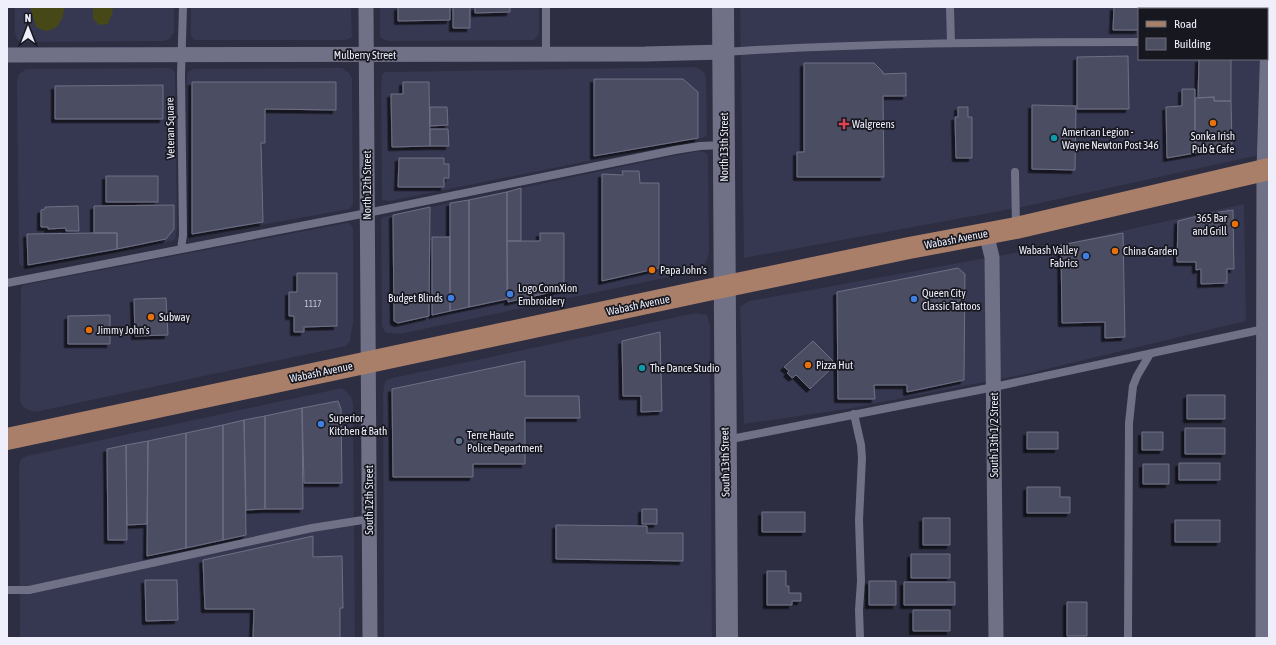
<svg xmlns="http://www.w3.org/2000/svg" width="1276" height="645" viewBox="0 0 1276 645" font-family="'Asap Condensed',sans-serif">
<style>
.built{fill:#363750}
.green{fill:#464818}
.building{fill:#4c4e62;stroke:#6e6f85;filter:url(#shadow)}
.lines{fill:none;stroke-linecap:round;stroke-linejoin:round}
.service{stroke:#707187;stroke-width:8}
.minor{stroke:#707187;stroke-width:15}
.secondary{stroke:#707187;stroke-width:22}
.primary{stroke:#aa7f6a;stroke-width:22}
.food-dot{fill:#e8710a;stroke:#171720;stroke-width:1.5}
.health-dot{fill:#e0444e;stroke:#171720;stroke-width:1.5}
.culture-dot{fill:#0f9aa8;stroke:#171720;stroke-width:1.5}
.shop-dot{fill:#3f7fe0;stroke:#171720;stroke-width:1.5}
.service-dot{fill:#5c6f8a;stroke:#171720;stroke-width:1.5}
.labels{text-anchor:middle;stroke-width:3.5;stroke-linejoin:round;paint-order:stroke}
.number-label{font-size:9px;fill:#c6c7d5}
.street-label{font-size:11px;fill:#eeeffb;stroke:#171720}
.poi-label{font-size:11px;fill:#eeeffb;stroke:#171720;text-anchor:start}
</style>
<defs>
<filter id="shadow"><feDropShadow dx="-3.5" dy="3.5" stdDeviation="0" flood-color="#0009"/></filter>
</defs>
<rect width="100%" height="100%" fill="#2d2e41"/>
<path class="built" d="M15,7H174V32L170,39L163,41L21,42L17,39L15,33Z
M191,7H351L352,36L351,38L345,40H194L191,36Z
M380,7H539V34L534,40L388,41L381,38L380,34Z
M740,7H1230V9H1139V59H1267L1269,153L1022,207L744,258Z
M696,67L702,71L705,74L706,79L707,134L705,137L698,139L390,201L382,200L381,86L382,74L385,72Z
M166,68L172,69L175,73L177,229L175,239L172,241L27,267L21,266L19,263L17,83L19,74L26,69Z
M342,68L348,72L352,78L353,204L350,209L195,237L190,236L188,233L187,76L188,72L193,69Z
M699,151L704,152L708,154V156L709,253L706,262L702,267L697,271L400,334L387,333L384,331L382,325L381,220L383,217L658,159Z
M1244,204L1246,321L1026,374L847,409L744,424L740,307L749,301L1058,245Z
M346,223H349L352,226L353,229V323L350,341L346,346L35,412L28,410L23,407L20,401L21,289L23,285Z
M695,313L707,315L710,327L712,638H384L383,393L385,381L388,379Z
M342,388L347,392L351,397L353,403L355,638H20L19,468L20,461L22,458L27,456Z"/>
<path class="green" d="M30,7H65L62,19L56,28L46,31L36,27Z
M93,7H113L112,14L108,24L99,25L93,19Z"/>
<path class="building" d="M398,7H450V20L398,21Z
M453,7H470V28H453Z
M475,7H510V12L475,13Z
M1114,7H1196V9H1139V30H1113Z
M1128,56L1129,109H1077V57Z
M1199,59H1231V101H1214V97L1198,98Z
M804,63H874L883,72V74L906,73V96H883L884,177H797V152H804Z
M594,79H683L698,92V138L594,156Z
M192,82H336V110L265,109V143H261L263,222L192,234Z
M403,82H429L430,146L392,147L391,94H403Z
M163,85V119H55V86Z
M1182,89H1195V153L1167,158L1166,107L1182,106Z
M1214,97V101H1231L1232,144L1195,153V98Z
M1032,105L1076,106L1075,170L1032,169Z
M430,107H447L448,125L430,126Z
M958,107H968V117H972V158H956L955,117H958Z
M430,129H448L449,146H430Z
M399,158H444V164H449V178H444V187H398Z
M622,171H639L640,183H659V268L602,281V174L623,175Z
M106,176H158V202H106Z
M521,188V241H507V192Z
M507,192V299L469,307V200Z
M469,200V307L450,311V203Z
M174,205V229L166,239L117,249V233H94V206Z
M78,206L79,231H66V228L48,229V227H41V210L45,209V207Z
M430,207L429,316L398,323L394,321L393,215Z
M1233,210L1234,269H1227V283L1201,284V269L1196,270V262H1177L1178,221L1206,214Z
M94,233H117V249L28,265L27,234Z
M540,233H564V286L565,289L508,302L507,241H540Z
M1123,233L1125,337L1105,338V322L1062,323L1061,245Z
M432,237H450V311L432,315Z
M958,268L965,274L964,380L907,392V385H874L875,399H838L837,292Z
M297,273H337V326L304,327V332H294V316H289V292H297Z
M166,298L168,335L135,336L134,299Z
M110,315V344H68V316Z
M660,332L662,411L641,412V396H623L622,341Z
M813,341L833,361L830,364L833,367L810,389L796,375L792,378L787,373L789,371L784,367Z
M525,361V396H579L580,418H525V464H473V477H393L392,389Z
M1187,395H1225V419H1187Z
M338,401L341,409L342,483H304L302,408Z
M302,408L303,509H265V416Z
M265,416V509L246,510L244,420Z
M244,420L246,535L223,540V425Z
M223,425V540L186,548V433Z
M1185,428H1225V454H1185Z
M1027,432H1058V449H1027Z
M1142,432H1163V450H1142Z
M186,433V548L147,556L148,441Z
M148,441L147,524L127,525L126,445Z
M126,445L127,540H108L107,449Z
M1179,463H1220V480H1179Z
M1143,464H1169V484H1143Z
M1027,487H1060V497H1070V513H1027Z
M642,509H657V524H642Z
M762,512H805V532H762Z
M923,518H950V545H923Z
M1175,520H1220V542H1175Z
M556,525L647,526V533H683V561L556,559Z
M313,536V557L342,556L343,608H340V638H253L254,609H205L203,560Z
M911,554H950V578H911Z
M767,571H786V586H789V593H801V601H792V605H767Z
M145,580H177L178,620L146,621Z
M869,581H896V605H869Z
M904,582H955V605H904Z
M1067,602H1087V636H1067Z
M913,610H950V631H913Z"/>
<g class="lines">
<path class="service" d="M546,7V55
M950,7L951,43
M724,52C862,43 1001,42 1139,42
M1015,172L1016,227
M181,249L183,235L181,75L183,7
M7,283L367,213L675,150L700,146L723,145
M854,414L861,445L862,458L859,520L861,581L859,610L860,638
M726,440L994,387L1264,329
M7,590H29L312,528L369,519
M1128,638L1129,423L1133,386L1137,376L1150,354"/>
<path class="minor" d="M366,7L370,638
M7,55L645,54L724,52
M986,233L992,257L996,638
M1263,638L1264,170L1269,7"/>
<path class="secondary" d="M723,7C725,217 725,428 727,638"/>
<path class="primary" d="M7,439L703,291L909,248L1016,228L1269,169"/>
</g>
<g class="food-dot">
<circle cx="1213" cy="123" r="4"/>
<circle cx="1235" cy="224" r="4"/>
<circle cx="1115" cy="251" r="4"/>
<circle cx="652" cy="270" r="4"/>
<circle cx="151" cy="317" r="4"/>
<circle cx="89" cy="330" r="4"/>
<circle cx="808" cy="365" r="4"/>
</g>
<path class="health-dot" d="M842 118h4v4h4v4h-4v4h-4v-4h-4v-4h4z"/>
<g class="culture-dot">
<circle cx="1054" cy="138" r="4"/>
<circle cx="642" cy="368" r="4"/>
</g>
<g class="shop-dot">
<circle cx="1086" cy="256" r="4"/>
<circle cx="510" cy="294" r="4"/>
<circle cx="451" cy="298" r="4"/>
<circle cx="914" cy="299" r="4"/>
<circle cx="321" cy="424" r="4"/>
</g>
<circle class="service-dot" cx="459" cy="441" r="4"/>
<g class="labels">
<g class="number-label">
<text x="313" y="307">1117</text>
</g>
<g class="street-label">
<text x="365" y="59">Mulberry Street</text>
<text transform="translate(170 128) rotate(-91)" y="4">Veteran Square</text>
<text transform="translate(724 147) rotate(-90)" y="4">North 13th Street</text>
<text transform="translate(367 185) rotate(-90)" y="4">North 12th Street</text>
<text transform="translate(956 239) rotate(-11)" y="4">Wabash Avenue</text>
<text transform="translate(638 305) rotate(-12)" y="4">Wabash Avenue</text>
<text transform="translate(321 372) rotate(-12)" y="4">Wabash Avenue</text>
<text transform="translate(994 435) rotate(-90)" y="4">South 13th 1/2 Street</text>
<text transform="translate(725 462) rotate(-91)" y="4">South 13th Street</text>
<text transform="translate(369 500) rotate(-90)" y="4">South 12th Street</text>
</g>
<g class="poi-label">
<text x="852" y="128">Walgreens</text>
<text x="1062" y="136">American Legion -<tspan x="1062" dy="13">Wayne Newton Post 346</tspan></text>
<text x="1213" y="140" text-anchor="middle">Sonka Irish<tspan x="1213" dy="13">Pub &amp; Cafe</tspan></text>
<text x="1227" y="222" text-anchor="end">365 Bar<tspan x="1227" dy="13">and Grill</tspan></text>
<text x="1078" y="254" text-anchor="end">Wabash Valley<tspan x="1078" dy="13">Fabrics</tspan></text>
<text x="1123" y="255">China Garden</text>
<text x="660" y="274">Papa John's</text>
<text x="518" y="292">Logo ConnXion<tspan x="518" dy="13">Embroidery</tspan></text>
<text x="922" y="297">Queen City<tspan x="922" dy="13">Classic Tattoos</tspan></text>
<text x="443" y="302" text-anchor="end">Budget Blinds</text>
<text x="159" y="321">Subway</text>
<text x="97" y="334">Jimmy John's</text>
<text x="816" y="369">Pizza Hut</text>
<text x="650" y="372">The Dance Studio</text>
<text x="329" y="422">Superior<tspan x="329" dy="13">Kitchen &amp; Bath</tspan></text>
<text x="467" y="439">Terre Haute<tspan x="467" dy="13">Police Department</tspan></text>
</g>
</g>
<rect width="1276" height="645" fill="none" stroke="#eeeffb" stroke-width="16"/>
<rect x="1138" y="8" width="130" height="52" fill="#171720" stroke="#6d6d78"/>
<rect x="1146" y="21" width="20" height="6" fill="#aa7f6a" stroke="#6d6d78"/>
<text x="1174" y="28" font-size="12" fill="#eeeffb">Road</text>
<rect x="1146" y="38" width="20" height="12" fill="#4c4e62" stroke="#6d6d78"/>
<text x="1174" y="48" font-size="12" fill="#eeeffb">Building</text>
<g transform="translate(28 28)" stroke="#171720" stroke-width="3" paint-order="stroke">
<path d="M0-3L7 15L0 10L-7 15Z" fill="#eeeffb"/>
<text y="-6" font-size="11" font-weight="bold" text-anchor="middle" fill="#eeeffb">N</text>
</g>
</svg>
